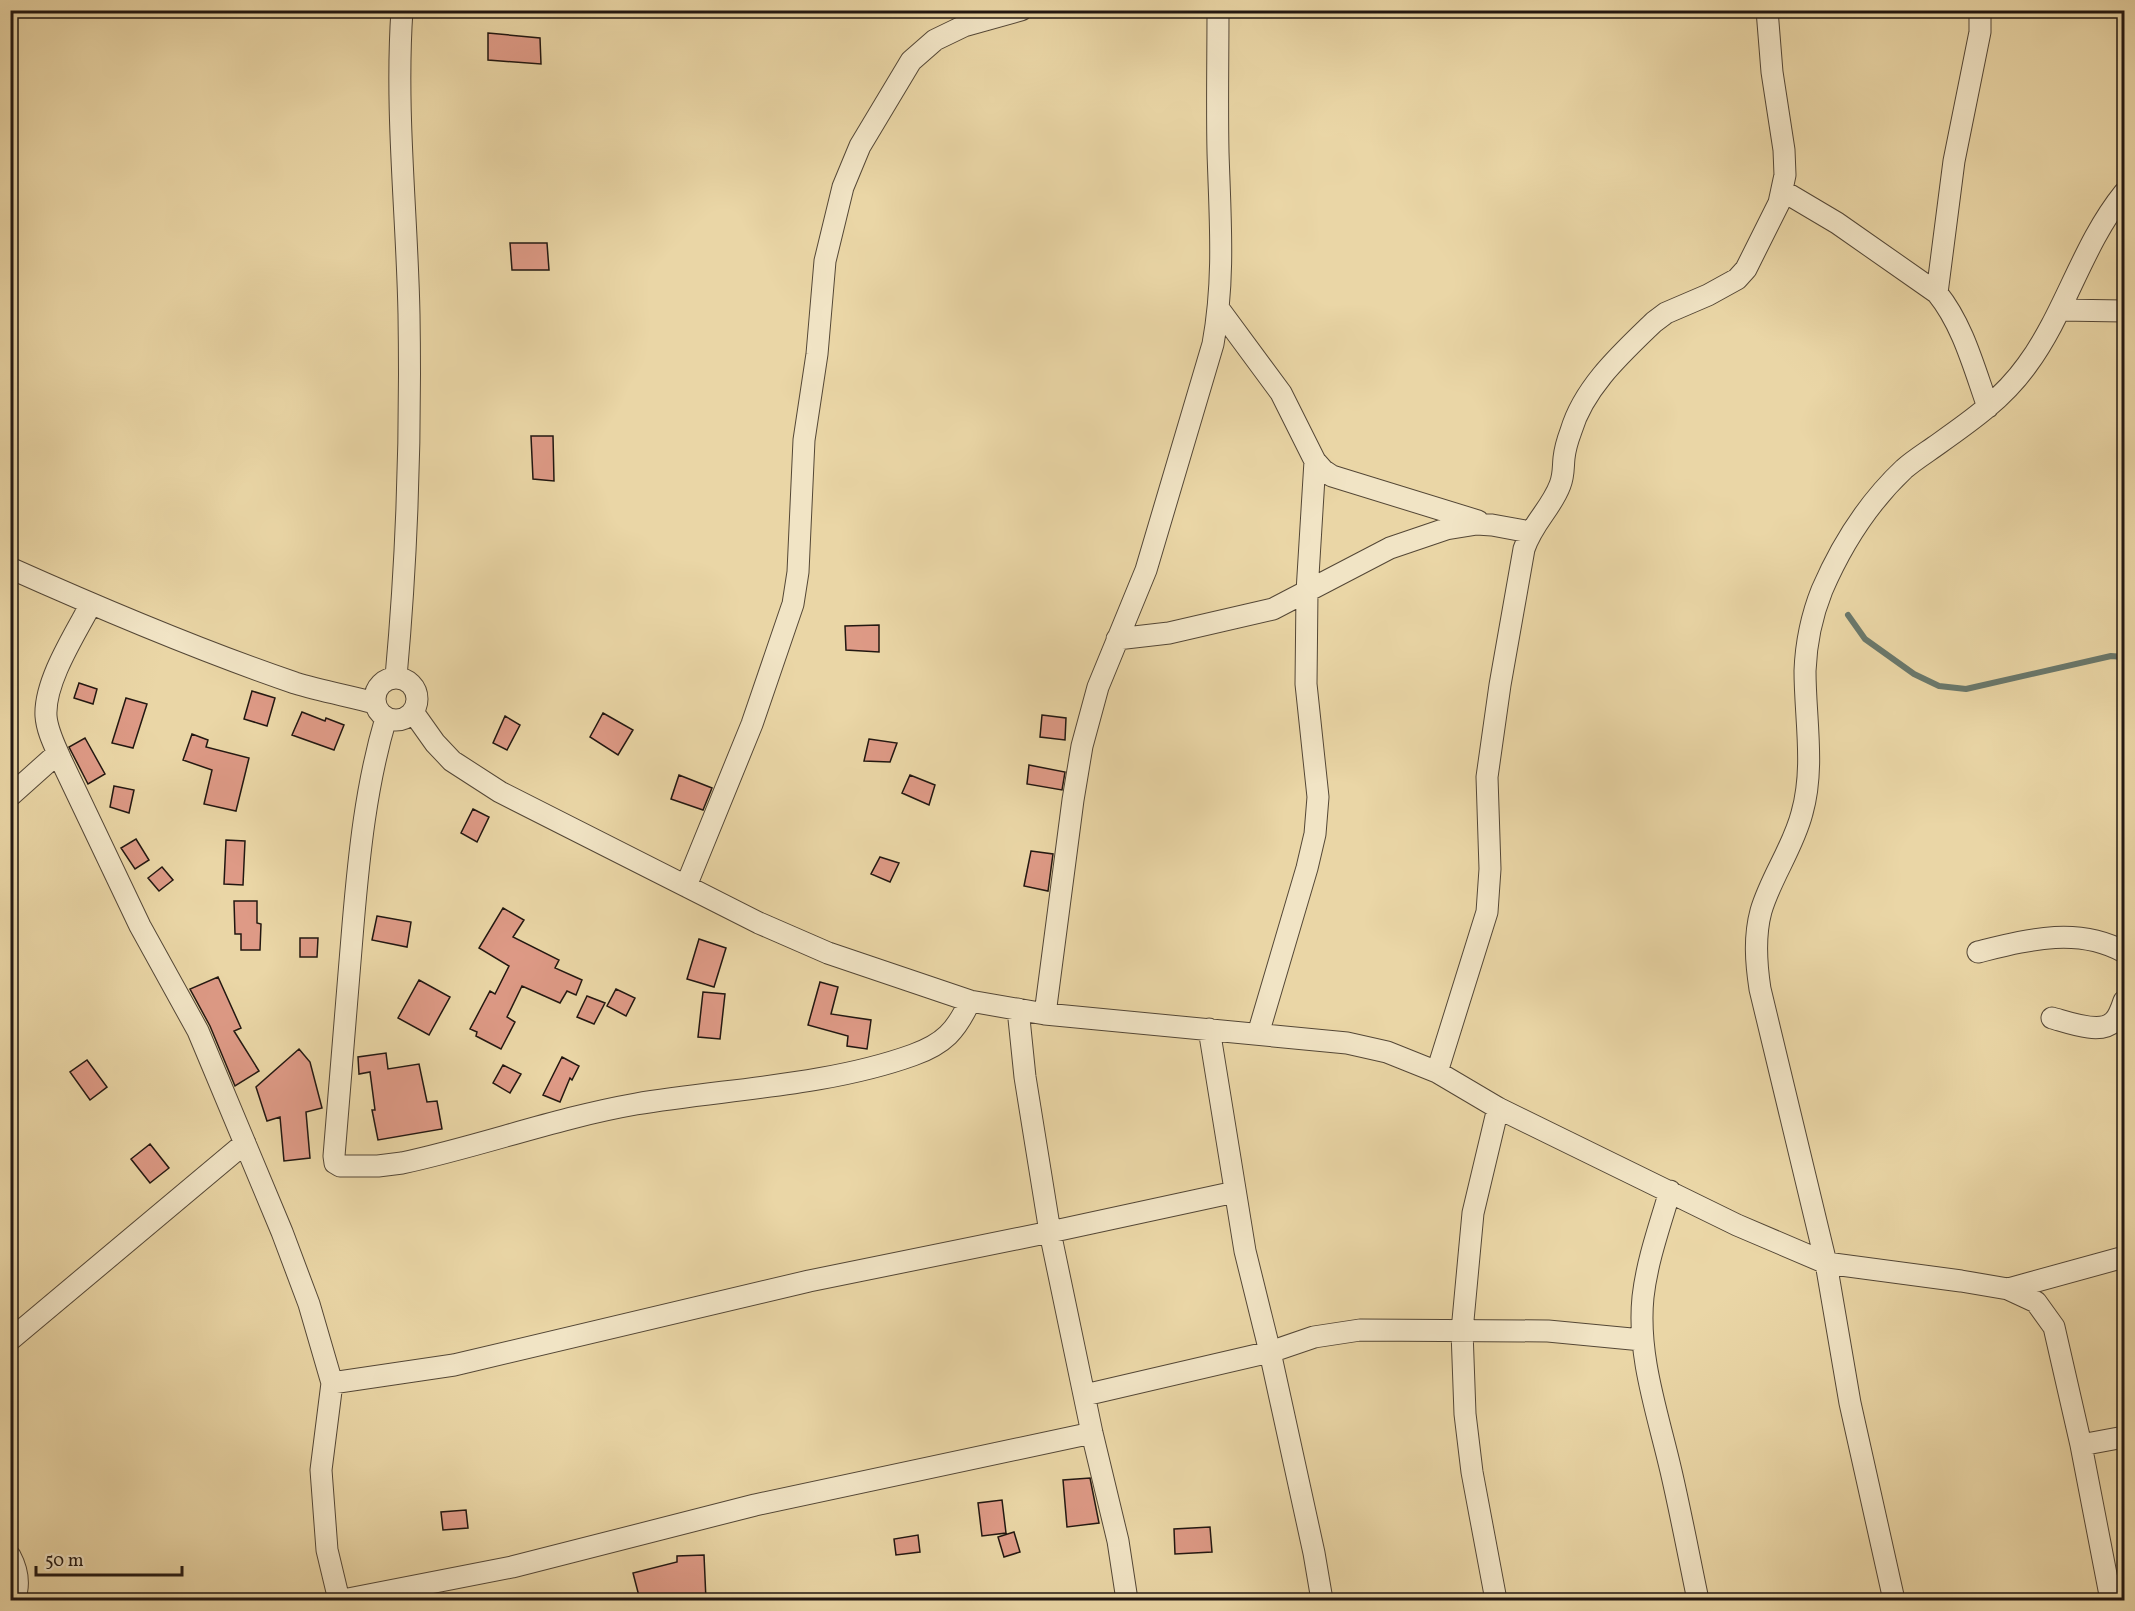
<svg xmlns="http://www.w3.org/2000/svg" width="2135" height="1611" viewBox="0 0 2135 1611" font-family="Vollkorn,serif">
<style>
.lines{fill:none;stroke-linecap:round;stroke-linejoin:round}
.stream{stroke:#69786c;stroke-width:6}
.building{fill:#de9a86;stroke:#221711;stroke-width:1.5}
.street-casing{stroke:#544736;stroke-width:23}
.street{stroke:#f1e4c5;stroke-width:21}
</style>
<rect width="100%" height="100%" fill="#ead6a6"/>
<filter id="stains"><feTurbulence type="fractalNoise" baseFrequency=".00333" numOctaves="4"/><feColorMatrix values="0 0 0 0 .2 0 0 0 0 .09 0 0 0 0 .02 0 0 0 .5 -.17"/></filter>
<radialGradient id="worn" r=".72"><stop offset=".6" stop-color="#630" stop-opacity="0"/><stop offset="1" stop-color="#630" stop-opacity=".3"/></radialGradient>
<g class="lines">
<path class="stream" d="M1848,615L1865,639L1914,674L1939,686L1966,689L2111,656L2124,657"/>
</g>
<path class="building" d="M488,33L540,38L541,64L488,60Z
M510,243H547L549,270H512Z
M531,436H553L554,481L533,479Z
M879,625V652L846,650L845,626Z
M79,683L97,689L93,704L74,698Z
M252,691L275,698L267,726L244,719Z
M126,698L147,704L133,748L112,743Z
M302,712L325,721L326,718L344,725L334,750L292,735Z
M603,713L633,730L618,755L590,737Z
M1042,715L1066,718L1065,740L1040,737Z
M505,716L520,725L507,750L493,743Z
M192,734L208,740L206,747L249,758L236,811L204,804L212,770L183,760Z
M85,738L105,774L88,784L69,747Z
M869,739L897,743L890,762L864,761Z
M1029,765L1065,772L1062,790L1027,784Z
M679,775L712,788L703,810L671,799Z
M910,775L935,785L929,805L902,793Z
M114,786L134,790L129,813L110,807Z
M473,809L489,817L477,842L461,833Z
M136,839L149,860L135,869L121,848Z
M226,840L245,841L243,885L224,884Z
M1031,851L1053,854L1048,891L1024,886Z
M880,857L899,863L890,882L871,874Z
M162,867L173,880L159,891L148,878Z
M234,901H257V923L261,924L260,950H241V934H235Z
M503,908L524,920L513,937L559,960L555,968L582,980L576,995L567,991L560,1003L522,986L507,1017L515,1022L501,1049L476,1036L477,1032L470,1029L490,991L495,994L509,966L479,948Z
M377,916L411,922L407,947L372,940Z
M300,938H318L317,957H300Z
M699,939L726,948L714,987L687,979Z
M218,977L241,1028L234,1031L259,1071L235,1086L210,1026L190,989Z
M419,980L450,997L429,1035L398,1018Z
M820,982L838,987L831,1014L871,1020L867,1049L847,1046L848,1036L808,1025Z
M616,989L635,998L626,1016L607,1006Z
M703,992L725,994L720,1039L698,1037Z
M587,996L605,1003L594,1024L577,1017Z
M299,1049L310,1062L322,1108L306,1112L310,1158L284,1161L280,1117L267,1121L256,1087Z
M386,1053L388,1069L419,1064L427,1102L437,1101L442,1129L378,1140L372,1110H375L370,1072L359,1074L358,1057Z
M562,1057L579,1066L572,1080L570,1078L560,1102L543,1095Z
M87,1060L107,1087L90,1100L70,1072Z
M503,1065L521,1074L510,1093L493,1083Z
M150,1144L169,1168L150,1183L131,1159Z
M1090,1478L1099,1523L1067,1527L1063,1480Z
M1002,1500L1006,1533L982,1536L978,1503Z
M466,1510L468,1528L443,1530L441,1512Z
M1210,1527L1212,1552L1175,1554L1174,1529Z
M1014,1532L1020,1552L1004,1557L998,1537Z
M918,1535L920,1552L896,1555L894,1539Z
M704,1555L706,1600H640L633,1573L677,1562V1556Z"/>
<g class="lines">
<defs>
<path id="street" d="M1783,191L1837,223L1937,293C1963,325 1974,368 1988,407
M1937,293L1954,161L1980,32V10
M1219,309L1281,393L1315,461L1323,470L1332,476L1478,521
M2060,310L2124,311
M10,568C104,610 198,650 295,683C321,691 349,696 375,703
M91,604C75,634 44,682 46,716C47,731 55,746 61,760L140,926L198,1031L282,1232L309,1304L332,1383L321,1470L327,1550L339,1600
M1117,639L1169,633L1273,609L1390,548L1446,529L1477,524L1492,525L1530,532
M396,677C407,557 411,435 409,314C407,213 395,112 402,10
M375 699a21 21 0 1 1 42 0a21 21 0 1 1-42 0Z
M413,712L435,743L452,761L500,792L759,923L828,953L970,1001L1045,1014L1347,1043L1387,1052L1437,1072L1498,1108L1737,1225L1826,1263L1961,1281L2008,1289L2036,1302L2054,1327L2081,1445L2111,1600
M386,718C366,785 359,855 353,925C346,1002 341,1079 334,1156L335,1163L340,1166H378L402,1163C481,1146 556,1118 636,1104C725,1089 827,1086 913,1055C944,1044 956,1031 970,1001
M10,796L58,753
M686,886L752,724L793,604L798,572L804,440L817,354L825,261L843,187L860,146L911,61L935,40L964,26L1021,10
M1978,952C2027,940 2077,926 2124,952
M1018,1009L1025,1077L1050,1232L1092,1433L1118,1541L1127,1600
M1045,1014L1073,800L1082,746L1098,687L1146,570L1213,344C1225,279 1220,218 1218,152C1217,105 1218,58 1218,10
M2052,1018C2067,1022 2100,1035 2113,1022C2118,1018 2122,1007 2124,1001
M1209,1029L1245,1251L1270,1352L1314,1553L1322,1600
M1258,1034L1307,868L1315,834L1318,797L1306,684L1307,592L1315,461
M1437,1072L1487,912L1490,869L1487,777L1500,685L1524,549C1533,522 1551,509 1560,485C1564,475 1563,467 1564,458C1565,449 1568,439 1571,431C1584,387 1622,353 1654,322L1666,313L1708,295L1737,279L1746,269L1779,203L1785,175L1784,150L1772,72L1767,10
M1670,1191C1660,1225 1647,1261 1643,1297C1637,1356 1658,1414 1671,1471C1681,1514 1689,1557 1698,1600
M2008,1289L2124,1257
M10,1340L245,1143
M332,1383L454,1365L809,1281L1050,1232L1235,1192
M1085,1395L1270,1352L1314,1337L1360,1330L1548,1331L1642,1340
M2081,1445L2124,1437
M10,1556C18,1571 20,1585 14,1600
M343,1600L512,1567L755,1505L1092,1433
M1496,1600L1472,1472L1465,1414L1462,1331L1473,1213L1498,1108
M1894,1600L1850,1403L1826,1263L1760,989C1756,963 1754,937 1761,911C1771,877 1793,848 1802,813C1815,767 1805,718 1805,671C1806,644 1812,615 1822,590C1841,546 1869,502 1904,469C1913,461 1924,454 1934,447C1968,423 2002,400 2027,365C2066,312 2082,245 2124,193"/>
</defs>
<use href="#street" class="street-casing"/>
<use href="#street" class="street"/>
</g>
<rect width="2135" height="1611" fill="none" stroke="#ead6a6" stroke-width="36"/>
<rect x="12" y="12" width="2111" height="1587" fill="none" stroke="#221711" stroke-width="3"/>
<rect x="18" y="18" width="2099" height="1575" fill="none" stroke="#221711" stroke-width="1.5"/>
<path d="M36 1566v9h146v-9" fill="none" stroke="#221711" stroke-width="3"/>
<text x="45" y="1566" font-size="18" fill="#221711" stroke="#f1e4c5" stroke-width="4.5" paint-order="stroke">50 m</text>
<rect width="100%" height="100%" filter="url(#stains)"/>
<rect width="100%" height="100%" fill="url(#worn)"/>
</svg>
